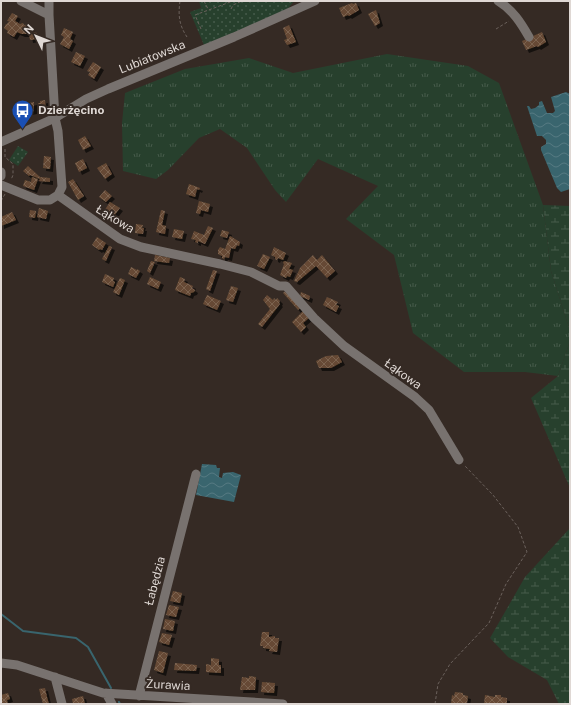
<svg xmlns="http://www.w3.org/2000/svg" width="571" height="705" viewBox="0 0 571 705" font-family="'Public Sans',sans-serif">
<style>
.grass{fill:url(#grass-tufts)}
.wetland{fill:url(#wetland-marsh)}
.park{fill:url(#park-dots)}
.water{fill:url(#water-waves)}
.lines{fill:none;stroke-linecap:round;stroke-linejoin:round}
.stream{stroke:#39656e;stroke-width:2}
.building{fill:url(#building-cross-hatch);filter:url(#shadow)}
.path{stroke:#6b615c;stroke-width:1;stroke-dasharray:3 2;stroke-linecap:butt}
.minor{stroke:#78726f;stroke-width:9}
.labels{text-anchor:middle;stroke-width:4;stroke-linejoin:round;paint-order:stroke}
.street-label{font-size:12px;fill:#dfd8d4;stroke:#352a24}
.poi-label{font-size:12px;font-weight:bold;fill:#dfd8d4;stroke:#352a24;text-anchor:start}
</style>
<defs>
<pattern id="grass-tufts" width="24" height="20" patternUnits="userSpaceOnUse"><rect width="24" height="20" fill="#27402d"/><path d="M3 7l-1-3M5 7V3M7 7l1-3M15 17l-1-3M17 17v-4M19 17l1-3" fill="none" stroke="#465b4b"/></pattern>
<pattern id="wetland-marsh" width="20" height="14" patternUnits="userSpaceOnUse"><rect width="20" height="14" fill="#27402d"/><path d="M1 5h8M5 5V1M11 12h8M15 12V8" fill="none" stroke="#465b4b"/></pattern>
<pattern id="park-dots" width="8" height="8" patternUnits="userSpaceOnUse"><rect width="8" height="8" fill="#27402d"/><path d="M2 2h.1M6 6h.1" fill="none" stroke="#465b4b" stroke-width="1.8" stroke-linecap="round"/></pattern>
<pattern id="water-waves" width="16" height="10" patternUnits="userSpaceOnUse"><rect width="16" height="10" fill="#39656e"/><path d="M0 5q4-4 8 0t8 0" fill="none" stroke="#557a82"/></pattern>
<pattern id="building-cross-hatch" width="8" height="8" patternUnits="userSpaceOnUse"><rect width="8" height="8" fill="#664a34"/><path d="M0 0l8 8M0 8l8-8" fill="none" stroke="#7b6350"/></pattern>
<filter id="shadow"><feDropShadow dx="3" dy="3" stdDeviation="0" flood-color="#0009"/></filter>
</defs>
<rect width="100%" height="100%" fill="#352a24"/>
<path class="grass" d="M387,54L468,66L499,83L543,205L551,271L570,331V341L558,376L525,372H464L413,333L394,255L346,219L378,186L318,159L286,202L275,190L247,148L220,129L199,138L168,170L156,179L123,171L122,123L125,93L185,69L249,58L293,73Z"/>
<path class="wetland" d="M543,205L570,206V331L551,271Z
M570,341V488L531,398L558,376Z
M570,528V704H559L547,680L508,657L490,638L525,577Z"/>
<path class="park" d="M199,1H294L286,11L204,45L190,12L201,8Z
M18,146L28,152L18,166L9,160Z"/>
<path class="water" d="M566,92L570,94V189L561,192L557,188L541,150V147L546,144V140L542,136H537L527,106H529L531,109L535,108L539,105V102L542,101L547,113H553L555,111L551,97Z
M202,464L216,465L217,468H220L219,477L222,478L223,473L233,472L241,475L234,502L196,495Z"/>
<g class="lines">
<path class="stream" d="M1,614L23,631L76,638L88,647L111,688
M119,702L120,704"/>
</g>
<path class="building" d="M352,3L353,4L356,3L359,10L349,16L348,15L343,17L339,8Z
M376,10L380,23L375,26L368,14Z
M12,13L18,16L15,21L20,24L23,23L24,25L30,24L32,32L37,33V39L30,40L29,34H22L17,32L14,37L7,33L8,31L4,28L6,24H7L9,21H7Z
M289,25L296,42L287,45L284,40L287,39L283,28Z
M64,28L73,32L70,39L73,41L69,49L60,44L64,37L61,35Z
M542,32L546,42L538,47L537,46L526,50L522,41Z
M76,52L85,56L80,66L71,62Z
M93,62L101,67L94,79L88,75L90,72L87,71Z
M45,100L46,110L39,111L38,103H40V101Z
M34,102V111L29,112V103Z
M85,136L91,146L83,150L78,140Z
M44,156L51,157L50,169L43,168Z
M83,159L87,168L79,172L75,163Z
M106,163L112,174L105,179L97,168Z
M28,166L40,177L50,178V182L39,181L40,179L30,175L29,176L23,171Z
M32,177L38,179L34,190L23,186L25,180L31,182Z
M73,179L84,196L78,200L68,182Z
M189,184L200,188L199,190L197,189L195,197L186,194Z
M105,190L112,196L106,202L99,197Z
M199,201L210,204L208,212L201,210L200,214L196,213Z
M110,202L120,208L113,217L104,211Z
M39,208L48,211L46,219L37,217Z
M30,210L36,211L35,218L29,217Z
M161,210L165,211L162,225L166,226L165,234L156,232Z
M12,212L16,220L1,226V217Z
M136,224L143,225L142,228H144L143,234L135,233Z
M208,226L213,228L205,244L198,241V243L195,242L196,240L191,239L194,231L204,235Z
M174,229L184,231L182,239L172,237Z
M222,230L229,232L227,238L220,236Z
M230,236L240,242L239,246L237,245L235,249L231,248L229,258L225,257L224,259L222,258V256L218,254V250L220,247L225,249Z
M97,237L106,243L102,250L100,249L99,250L92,245Z
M109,246L112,247L106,261L102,259Z
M274,247L286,253L283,260L278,258L277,260L275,259V257L271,255Z
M263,254L270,257L264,269L257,266Z
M155,255L170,258L169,263L154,261Z
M313,255L317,260L322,255L335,271L327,278L316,266L297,282L294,281L300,268Z
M151,261L155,262L150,273L147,271Z
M284,261L292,263L289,269L293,270L290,277L287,276L286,278L280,275L284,264L283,263Z
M131,267L137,270V269L140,271L136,278L128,274Z
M213,270L217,271L210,291L206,289Z
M105,274L114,278L113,281L115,282L113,287L102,282Z
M150,277L161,282L158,289L147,284Z
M180,277L185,279L184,282L193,286L192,288L195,290L194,292L191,293L190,296L175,290Z
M120,278L125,280L119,295L113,292Z
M231,286L238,288L233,302L226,300Z
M288,289L302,306L298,310L283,293Z
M301,292L310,296L309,300L300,296Z
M207,295L221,301L217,310L203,304Z
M267,295L273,300L274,298L276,300L277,298L280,301L279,303L280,304L262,327L258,324L270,309L263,300Z
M327,297L338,302L336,305L339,306L336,312L323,305Z
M304,310L310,317L303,323L306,327L301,332L292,322Z
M338,355L342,362L331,368H319L316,361L326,356Z
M173,591L182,593L180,603L170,601Z
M169,605L179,607L176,617L166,615Z
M165,619L175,621L173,631L163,629Z
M262,632H269V637L275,636V638H279L277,652L269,651L270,649L263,648V646H260Z
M162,633L172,635L169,645L159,642Z
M159,651L168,653L163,673L154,670Z
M211,658L219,659V665H221V673L206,672V664L211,665Z
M175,663L197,665L196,671L174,670Z
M249,676L256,677L255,690H240L242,677L249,678Z
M262,682L275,683L274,693L261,692Z
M45,688L47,697L49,704H43L39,689Z
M455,692L463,693V695L468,696L467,703L451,704L452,695L454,696Z
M8,693L10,699L7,700L8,704H1V695Z
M485,695L495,697V695H501V697L507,698V704H484Z
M83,696L85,704H73L72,699Z"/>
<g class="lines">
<path class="path" d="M180,1C178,15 179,25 187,37
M204,1L208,9
M231,9L233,5L242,1
M201,29L195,15L233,1
M496,29L509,21
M5,149V157L13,164V175L11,180
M1,201L5,194
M435,704L438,684L450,664L489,623L506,584L527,552L518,527L493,495L465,466"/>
<path class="minor" d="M21,1L49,15
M498,1C513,10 521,23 529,37
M1,142L55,118L86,99L108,89L234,37L315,1
M1,172V176
M1,185L38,200H50L58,195L62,187L58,131L55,118L49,15V1
M58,195L120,239L141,247L220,264L251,272L279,286H286L314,318L344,346L415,397L429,410L459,460
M1,663L17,665L103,693L283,704
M55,677L62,704
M106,693L112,704
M139,696L196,474"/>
</g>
<defs>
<symbol id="bus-pin" viewBox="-11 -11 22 30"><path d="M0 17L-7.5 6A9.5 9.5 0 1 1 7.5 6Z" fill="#1a4fb4" stroke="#352a24"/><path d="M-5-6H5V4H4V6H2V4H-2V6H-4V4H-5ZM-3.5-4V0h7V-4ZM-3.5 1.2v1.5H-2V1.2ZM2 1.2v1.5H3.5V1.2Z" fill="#fff"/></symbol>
</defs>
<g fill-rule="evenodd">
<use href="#bus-pin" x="10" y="98" width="25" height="34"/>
</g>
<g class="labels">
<g class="street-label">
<text transform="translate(152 57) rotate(-22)" y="4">Lubiatowska</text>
<text transform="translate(115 219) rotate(31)" y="4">Łąkowa</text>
<text transform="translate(403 374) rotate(36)" y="4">Łąkowa</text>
<text transform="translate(155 581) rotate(-75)" y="4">Łabędzia</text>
<text transform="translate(168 685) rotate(3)" y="4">Żurawia</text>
</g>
<g class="poi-label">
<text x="38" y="114">Dzierżęcino</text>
</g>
</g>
<rect width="571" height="705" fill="none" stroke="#dfd8d4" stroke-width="4"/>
<g transform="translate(36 36) rotate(313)" stroke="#352a24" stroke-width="3" paint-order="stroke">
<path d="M0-3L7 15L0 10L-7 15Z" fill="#dfd8d4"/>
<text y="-6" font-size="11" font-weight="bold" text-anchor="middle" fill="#dfd8d4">N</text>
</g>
</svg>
